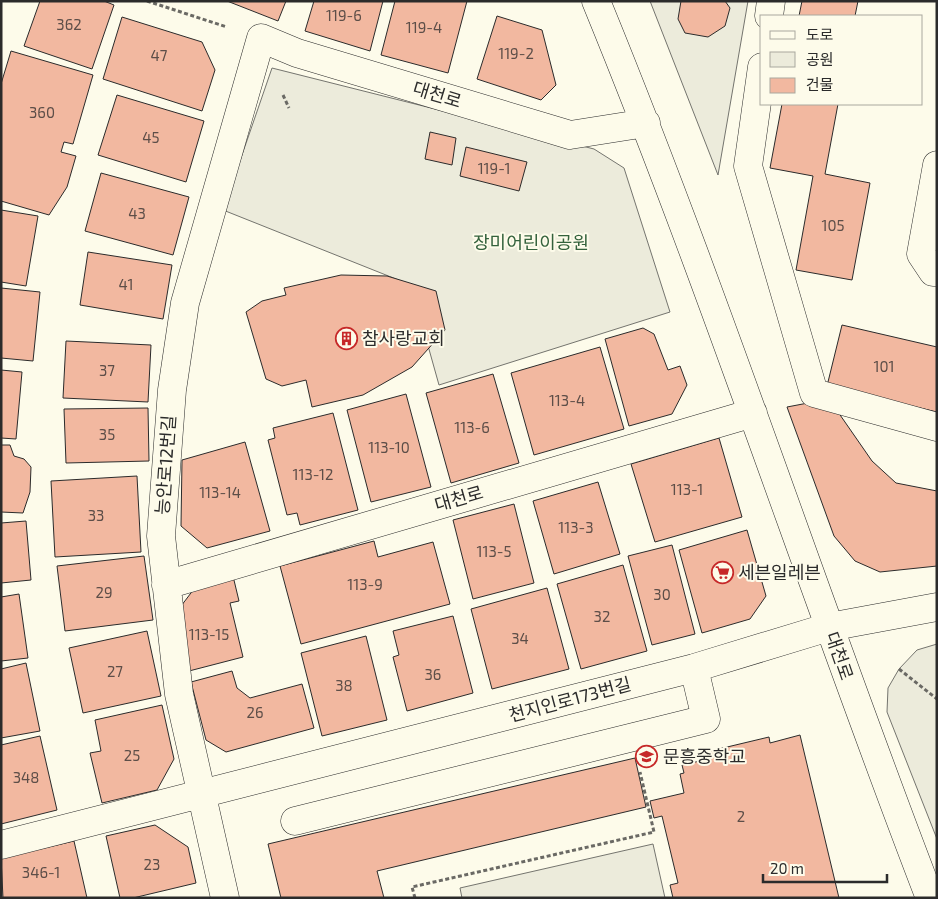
<svg xmlns="http://www.w3.org/2000/svg" width="938" height="899" viewBox="0 0 938 899" font-family="'Exo 2','Noto Sans KR',sans-serif">
<style>
.green{fill:#ecebdb;stroke:#74746e}
.building{fill:#f2b8a0;stroke:#2b2b2b}
.lines{fill:none;stroke-linecap:round;stroke-linejoin:round}
.minor-casing{stroke:#2b2b2b;stroke-width:29}
.path{stroke:#6a6964;stroke-width:3;stroke-dasharray:4 2.5;stroke-linecap:butt}
.minor{stroke:#fdfbea;stroke-width:28}
.labels{text-anchor:middle;stroke-width:4;stroke-linejoin:round;paint-order:stroke}
.number-label{font-size:15px;fill:#5d4e48}
.street-label{font-size:18px;fill:#2b2b2b;stroke:#fdfbea}
.park-label{font-size:18px;fill:#34623c;stroke:#fdfbea}
.poi-label{font-size:18px;fill:#2b2b2b;stroke:#fdfbea;text-anchor:start}
</style>
<rect width="100%" height="100%" fill="#fdfbea"/>
<path class="green" d="M650,1H748L718,175Z
M272,68L594,149L624,168L670,312L439,385L411,285L223,210Z
M937,644V839L887,712L888,688L899,669L917,650Z
M653,844L665,898H462L460,888Z"/>
<path class="building" d="M40,1H104L114,5L92,69L24,46Z
M227,1H286L278,21Z
M314,1H383L370,51L305,31Z
M395,1H467L448,73L381,55Z
M681,1H725L730,8L725,26L708,37L685,33L678,19Z
M802,1H858L855,16H799Z
M497,16L542,30L556,85L541,100L477,79Z
M122,17L202,42L215,70L202,111L103,79Z
M11,51L93,75L73,144L64,142L61,152L76,156L67,187L49,215L1,201V84Z
M117,95L204,121L186,182L98,155Z
M782,104H838L825,174L870,183L852,280L796,270L813,176L770,168Z
M430,132L456,138L452,165L425,159Z
M466,147L527,162L519,191L460,176Z
M101,173L189,197L173,255L85,231Z
M1,210L38,216L26,286L1,282Z
M88,252L172,265L163,319L80,305Z
M341,275L387,276L436,291L445,330L412,367L363,395L312,407L306,380L282,386L266,379L246,312L262,301L286,295L284,288Z
M1,288L40,292L33,361L1,358Z
M842,325L937,347V412L827,386Z
M643,328L654,334L668,370L680,366L687,385L672,414L629,426L605,339Z
M66,341L151,345L148,402L63,398Z
M600,347L624,429L534,455L511,373Z
M1,370L22,372L16,439L1,438Z
M493,374L519,463L451,483L426,393Z
M406,394L431,487L371,502L347,410Z
M829,399L872,461L896,483L937,491V566L880,572L855,561L834,536L787,407Z
M148,408L149,461L66,463L64,409Z
M333,413L358,510L300,525L297,513L287,515L268,440L275,438L273,428Z
M719,438L742,517L655,542L631,464Z
M245,442L270,531L207,548L181,526L182,460Z
M1,445H10L14,456L24,459L31,467L30,492L23,513L1,512Z
M137,476L141,552L55,557L51,481Z
M598,482L620,554L554,574L533,501Z
M514,504L534,583L473,599L453,520Z
M26,521L31,580L1,583V523Z
M747,530L766,596L750,619L702,633L679,550Z
M374,541L378,557L433,542L450,604L301,644L280,566Z
M672,545L695,634L652,645L628,556Z
M144,556L153,620L65,631L57,566Z
M623,565L647,651L581,669L557,584Z
M233,576L239,601L230,603L243,657L189,671L175,614L197,585Z
M547,588L569,669L492,689L471,609Z
M19,594L28,658L1,661V597Z
M453,616L473,693L407,711L393,657L399,655L393,631Z
M147,631L161,696L83,713L69,648Z
M366,636L387,720L322,736L301,653Z
M26,663L40,731L1,738V669Z
M232,671L237,688L250,698L302,684L314,728L226,752L206,740L191,682Z
M162,705L174,759L157,790L102,803L90,753L101,751L95,720Z
M800,735L839,898H673L670,885L678,883L662,816L654,818L650,801L684,793L680,774L684,773L682,765L704,760L702,753L769,737L770,743Z
M40,736L57,810L1,824V745Z
M635,758L646,807L377,871L384,898H281L268,844Z
M155,825L188,847L196,883L133,898H120L106,836Z
M74,841L87,898H3L1,858Z"/>
<g class="lines">
<defs>
<path id="minor" d="M596,1C717,296 815,600 930,898
M769,16L771,1
M762,67L748,166L814,393L937,427
M937,165L921,254L933,272H937
M166,585L753,413
M295,821L706,719L694,668
M1,845L694,668L829,627L937,607
M225,898L179,694L161,536L172,390L185,303L261,38L297,53L570,135L646,123"/>
</defs>
<use href="#minor" class="minor-casing"/>
<path class="path" d="M147,1L227,27
M283,95L289,108
M899,669L937,699
M415,898L412,887L654,832L640,772"/>
<use href="#minor" class="minor"/>
</g>
<defs>
<symbol id="building-ring" viewBox="-11 -11 22 22"><circle r="9.5" fill="#fdfbea" stroke="#c62828" stroke-width="1.5"/><path d="M-4-6H4V6H1V3H-1V6H-4ZM-2.5-4.3h1.7v1.8h-1.7ZM.8-4.3h1.7v1.8H.8ZM-2.5-1h1.7V.8h-1.7ZM.8-1h1.7V.8H.8Z" fill="#c62828"/></symbol>
<symbol id="supermarket-ring" viewBox="-11 -11 22 22"><circle r="9.5" fill="#fdfbea" stroke="#c62828" stroke-width="1.5"/><path d="M-6-5.5h2.5l.6 2H6L4.5 2H-2.5L-4.4-4H-6ZM-1.5 3.2a1.3 1.3 0 1 0 .1 0ZM3 3.2a1.3 1.3 0 1 0 .1 0Z" fill="#c62828"/></symbol>
<symbol id="school-ring" viewBox="-11 -11 22 22"><circle r="9.5" fill="#fdfbea" stroke="#c62828" stroke-width="1.5"/><path d="M0-5L7-2L0 1L-7-2ZM-4 1L0 2.5L4 1V4Q0 6-4 4Z" fill="#c62828"/></symbol>
</defs>
<g fill-rule="evenodd">
<use href="#building-ring" x="334" y="326" width="25" height="25"/>
<use href="#supermarket-ring" x="710" y="560" width="25" height="25"/>
<use href="#school-ring" x="634" y="744" width="25" height="25"/>
</g>
<g class="labels">
<g class="number-label">
<text x="344" y="21">119-6</text>
<text x="69" y="30">362</text>
<text x="424" y="33">119-4</text>
<text x="516" y="59">119-2</text>
<text x="159" y="61">47</text>
<text x="42" y="118">360</text>
<text x="151" y="143">45</text>
<text x="494" y="174">119-1</text>
<text x="137" y="219">43</text>
<text x="833" y="231">105</text>
<text x="126" y="290">41</text>
<text x="884" y="372">101</text>
<text x="107" y="376">37</text>
<text x="567" y="406">113-4</text>
<text x="472" y="433">113-6</text>
<text x="107" y="440">35</text>
<text x="389" y="453">113-10</text>
<text x="313" y="480">113-12</text>
<text x="687" y="495">113-1</text>
<text x="220" y="498">113-14</text>
<text x="96" y="521">33</text>
<text x="576" y="533">113-3</text>
<text x="494" y="557">113-5</text>
<text x="365" y="590">113-9</text>
<text x="104" y="598">29</text>
<text x="662" y="600">30</text>
<text x="602" y="622">32</text>
<text x="209" y="640">113-15</text>
<text x="520" y="644">34</text>
<text x="115" y="677">27</text>
<text x="433" y="680">36</text>
<text x="344" y="691">38</text>
<text x="255" y="718">26</text>
<text x="132" y="761">25</text>
<text x="26" y="783">348</text>
<text x="741" y="822">2</text>
<text x="152" y="870">23</text>
<text x="41" y="878">346-1</text>
</g>
<g class="street-label">
<text transform="translate(437 95) rotate(17)" y="6">대천로</text>
<text transform="translate(166 465) rotate(-86)" y="6">능안로12번길</text>
<text transform="translate(459 499) rotate(-16)" y="6">대천로</text>
<text transform="translate(839 656) rotate(71)" y="6">대천로</text>
<text transform="translate(570 700) rotate(-15)" y="6">천지인로173번길</text>
</g>
<g class="park-label">
<text x="531" y="249">장미어린이공원</text>
</g>
<g class="poi-label">
<text x="362" y="345">참사랑교회</text>
<text x="738" y="579">세븐일레븐</text>
<text x="663" y="763">문흥중학교</text>
</g>
</g>
<rect width="938" height="899" fill="none" stroke="#2b2b2b" stroke-width="5"/>
<rect x="760" y="15" width="162" height="90" fill="#fdfbea" stroke="#a9a89e"/>
<rect x="770" y="31" width="25" height="8" fill="#fdfbea" stroke="#a9a89e"/>
<text x="806" y="40" font-size="15" fill="#2b2b2b">도로</text>
<rect x="770" y="52" width="25" height="15" fill="#ecebdb" stroke="#a9a89e"/>
<text x="806" y="65" font-size="15" fill="#2b2b2b">공원</text>
<rect x="770" y="78" width="25" height="15" fill="#f2b8a0" stroke="#a9a89e"/>
<text x="806" y="90" font-size="15" fill="#2b2b2b">건물</text>
<path d="M763 874v8h124v-8" fill="none" stroke="#2b2b2b" stroke-width="2.5"/>
<text x="770" y="874" font-size="15" fill="#2b2b2b" stroke="#fdfbea" stroke-width="4" paint-order="stroke">20 m</text>
</svg>
